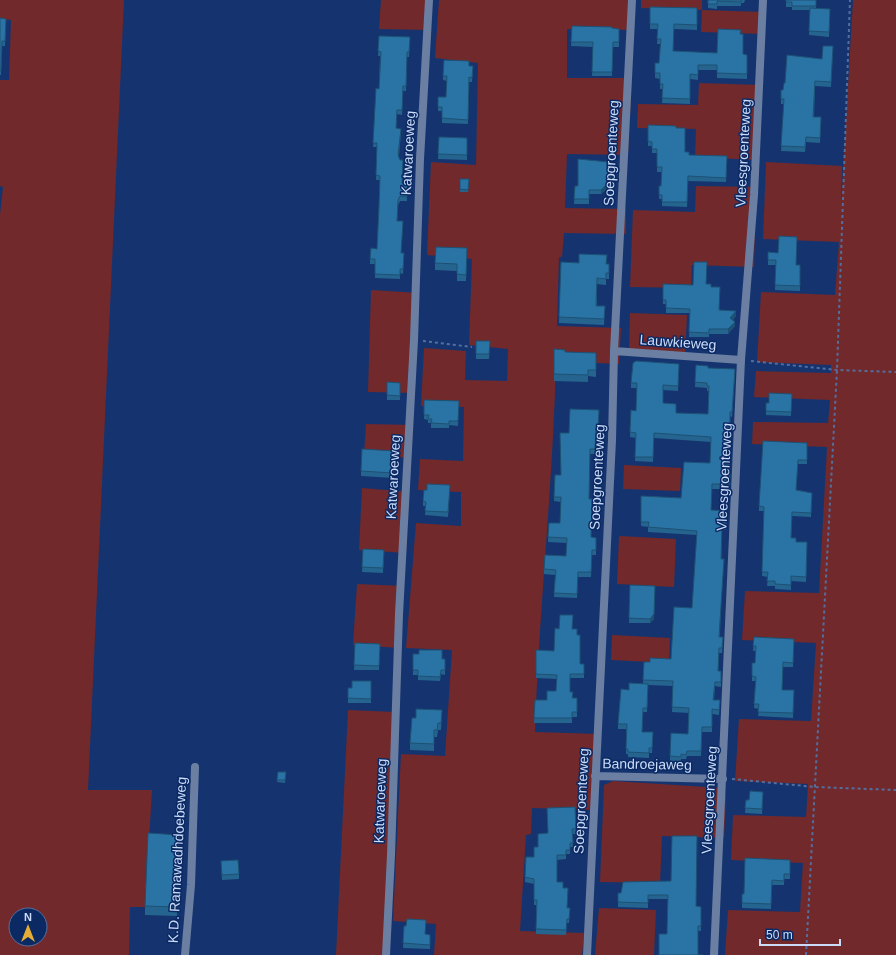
<svg xmlns="http://www.w3.org/2000/svg" width="896" height="955" viewBox="0 0 896 955" font-family="Arial,sans-serif">
<style>
.green{fill:#71292b;fill-rule:evenodd}
.lines{fill:none;stroke-linecap:round;stroke-linejoin:round}
.path{stroke:#546e9e;stroke-width:2;stroke-dasharray:3 3;stroke-linecap:butt}
.street{stroke:#6b7fa2;stroke-width:8}
.wall{fill:#24648e}
.shaded-wall{fill:#1d5174}
.building{fill:#2a74a5;stroke:#1d5174}
.labels{text-anchor:middle;stroke-width:3;stroke-linejoin:round;paint-order:stroke}
.street-label{font-size:14px;fill:#cbdcf9;stroke:#0b2963}
</style>
<rect width="100%" height="100%" fill="#15346f"/>
<path class="green" d="M0,0H124L88,790H152L145,907H130L129,955H0V215L3,187L0,186V80H9L11,20L0,19ZM16,915H40V939H16Z
M381,0H428L427,30L379,29Z
M439,0H634L633,30L567,29V78H632L628,155L567,154L565,208L626,209V234L564,233L562,257H559L557,326L621,328L619,364L556,361C553,485 539,608 535,732L599,734L596,810L532,808L531,834L526,835L520,931L584,933L582,955H434L436,924L393,921L401,754L445,756L452,650L406,648L416,523L461,526V492L418,490L420,459L463,461L464,407L421,406L424,348L466,351L465,380L507,381L508,349L469,345L472,259L427,255L431,162L476,165L478,63L435,58Z
M641,0H702V10L764,12L763,34L701,32L702,10L641,8Z
M853,0H896V955H725L728,910L800,912L803,863L731,860L733,815L806,817L808,784L735,781L739,719L811,721L816,643L742,640L745,591L819,593L827,447L752,444L753,422L828,423L830,400L754,397L756,371L831,373V365L757,362L761,292L835,295L839,242L763,239L766,162L842,166L841,208Z
M699,83L761,85L758,160L695,157L696,129L637,128L638,104L698,105Z
M696,186L756,187L754,267L692,265L691,288L630,287L633,210L695,212Z
M371,290L419,293L415,393L368,392Z
M630,313L687,315L685,357L629,351Z
M366,424L413,425L411,458L364,455Z
M624,465L681,468L680,491L623,489Z
M362,488L409,492L406,553L359,550Z
M619,536L676,539L674,587L617,584Z
M357,584L404,586L400,648L353,645Z
M612,635L670,638L669,663L611,660Z
M348,710L395,712L383,955H336Z
M613,781L722,788L725,792L726,798L724,838L662,836L660,883L600,882L604,785Z
M599,908L656,910L654,955H595Z"/>
<g class="lines">
<path class="path" d="M423,341L472,347
M751,361L837,370L896,372
M732,779L815,787L896,790
M806,955L837,370L850,0"/>
<path class="street" d="M614,351L741,360
M595,776L723,779
M185,955L191,885L195,767
M386,955L391,855L399,614L414,340L420,159L429,0
M587,955L612,440L614,351L632,0
M714,955L741,360L754,195L763,0"/>
</g>
<path class="wall" d="M708,0H745L744,3H741V6H717V9L708,8Z
M786,0H816V9L830,14L829,37L809,35L810,10H792V7H786Z
M650,7L697,8V30L674,29L673,51L717,53L740,34L743,54L747,55V79L717,78V70H698V80L690,79V104L662,103L663,89H660V79L655,78V63H659L660,44H657L658,29H650Z
M0,18L6,19L5,46H2L1,75H0Z
M572,26L619,29V47H613L612,76H592L593,47L571,46Z
M379,36L410,37L409,57H407L406,91H403L402,115L397,114L396,128L401,133L399,156L402,183L407,184V201H400L398,205L397,221L403,226L401,253H404L403,274L400,273V279L375,278V264H370V259L377,249L379,207L380,180H376L377,147H373L379,89L380,56H378Z
M833,46L831,87L815,86L814,117H821L820,143L806,142L805,152L781,151L784,104H781V90H783L785,83L822,59Z
M469,66H473L472,82H469L468,124L442,123V111H438V97H446L447,81L443,80V76Z
M648,125L676,128L685,152L689,155L727,156L726,182L688,181L687,207L662,206V199H659V186H661L662,172H657V153H652V146H648Z
M439,137L467,138V160L438,159Z
M460,179H469L468,192H460Z
M611,185L601,194H589V204H574L575,186Z
M768,252L796,265H800V291L775,290L776,265H768Z
M467,255L466,281H457V271L435,270V263Z
M561,262L609,264V279H606V285L597,284V306H605L604,325L559,323Z
M663,284L693,285L707,284L711,287L720,310L736,316L733,320L735,326L728,334H709V337H689L690,313H666V304H663Z
M476,341H490L489,359H476Z
M554,349L565,352L596,353V377L588,376V382L554,381Z
M696,365L735,374L732,417L730,416V489H712L711,510L726,511V530L722,529L720,637H723L722,653H719L718,671H721V687L715,686L714,700H720L719,715L712,714V732H702L701,756H687L686,759H681V762L670,761V756L688,734L689,713L672,712L673,686L648,685L647,712H643L642,732H653L652,753H649V758L628,757V754H626V729H618V724L629,690L643,684L644,662H650L671,659L692,608L697,535L648,532V527L641,526V496L681,498L710,463L711,442L654,438L653,462L635,461L636,438L630,437L631,410L636,411L637,388H631V383L679,368L678,391L663,390V403L676,413L708,414L709,391H707V388L695,387Z
M387,382L400,383V400H387Z
M792,394L791,416L766,415V403H769Z
M424,400L459,401L458,426L449,425V428H431V423H428V420L424,419Z
M599,410L598,434H596L595,454H590L589,499L591,537L596,538V555H592L591,577H578L577,598L554,597L555,575L544,574V569L566,556L567,543L548,542L549,523H560L561,502L554,501V497L561,475L569,433Z
M807,443V464H798L796,490L812,493L811,517L792,516L791,538L796,542H807L806,582L791,581V590L775,589V586H767L768,577L762,576L764,511H759V506Z
M394,456L393,478L361,476V471Z
M450,490L448,517L425,515L426,506H423V501Z
M363,549L384,550L383,573L362,572Z
M630,585L654,619L650,623H629Z
M572,629L577,635L580,664H584V678H570V692L573,698H577V717H572V723H534L535,700H547L556,691L557,679L536,678V650L554,651Z
M754,637L794,639L793,667H783L782,690H794L793,718L758,716L759,709L754,708L756,681H752V663H755L756,651H753Z
M355,643L380,644L379,670H354Z
M413,654L445,659V675L441,674L440,681L418,680V675H413Z
M371,681V703H348V688H352Z
M442,710L441,730H438L437,737H434V751L410,750V743L416,718Z
M278,772H286L285,783L277,782Z
M763,792L762,814L745,813L746,800H749Z
M575,807L576,834H572L573,847H570V854H566V859L557,860V882L563,888L567,908H570L569,923H567L566,935L536,934V905H534V884L525,882L526,857H534L538,847L548,833Z
M179,844L177,916L145,915V906Z
M790,860V879H784V885H772L771,909L742,908V894H744Z
M221,866L239,874V879L222,880Z
M671,881L696,906L701,907V931H698V955H659L667,934L668,899H648V908L618,907V893H621Z
M404,926L426,934L430,935V949L403,948Z"/>
<path class="shaded-wall" d="M401,129V133L398,160V155Z
M611,164V185L601,194V190Z
M736,311V316L730,323V318Z
M735,322V326L728,334V329Z
M655,586L654,619L650,623V619Z"/>
<path class="building" d="M708,0H741V2L717,1V4H708Z
M786,0H816V6H792V2H786Z
M650,7L697,8V25L674,24L673,51L717,53L718,29L741,30L740,34H743V54L747,55V74L717,73V65H698V75L690,74V99L662,98L663,84H660V73H655V63H659L661,39H657L658,24H650Z
M810,8L830,9L829,32L809,31Z
M0,18L6,19L5,41H2L1,70H0Z
M572,26L612,27V28L619,29V42H613L612,72H592L593,42H571Z
M379,36L410,37L409,52H407L406,86H403L402,110H397L396,128L401,129L398,155L400,160H403L402,183L407,184V197L400,196L398,200L397,221H403L401,253H404L403,269H400V275L375,274V259H370L371,248L377,249L379,207L380,176L376,175L377,143H373L376,88L379,89L381,52L378,51Z
M823,46H833L831,82L815,81L813,117H821L820,138L806,137L805,147L781,146L784,99H781V90H783L784,83H785L787,55L822,59Z
M444,60L469,61V66H473L472,78L469,77L468,120L442,118V107H438V97H446L447,76H443Z
M648,125L676,126V128H685V152H689V155L727,156L726,178L688,176L687,202H662V195H659V186H661L662,167H657V149H652V142L648,141Z
M439,137L467,138V155L438,154Z
M578,159L609,162L611,164V180L601,190H589V199H574L575,186H578Z
M460,179H469L468,190L460,189Z
M779,236L797,237L796,265H800V286L775,285L776,260H768V252L778,253Z
M436,247L467,248L466,275L457,274V264L435,263Z
M579,254L607,255L606,264H609V273H606V279L597,278L596,306H605L604,319L559,317L561,262L579,263Z
M694,262H707L706,284H711V287H720L719,310L736,311L730,318L735,322L728,329H709V333L689,332L690,309L666,308V300H663V284L693,285Z
M476,341H490L489,354H476Z
M554,349L565,350V352L596,353V370H588V375L554,374Z
M636,361L679,364L678,386L663,385V403L676,404V413L708,414L709,386H707V383L695,382L696,365L708,366V368L735,369L732,412H730V484H712L711,510L726,511V525H722L721,559H724L719,637H723L722,648H719L718,671H721V682H715L713,700H720L719,710L712,709V727H702L701,751H687L686,755L681,754V757L670,756L671,733L688,734L689,708L672,707L673,681L643,680L644,662H650V658L671,659L674,607L692,608L697,531L648,527L649,522H641V496L681,498L684,462L710,463L711,437L654,433L653,457H635L636,433L630,432L631,410L636,411L637,383H631L633,363Z
M387,382L400,383V396L387,395Z
M769,393L792,394L791,412L766,411V403H769Z
M424,400L459,401L458,421H449V424L431,423L432,419H428L429,415H424Z
M570,409L599,410L598,430L596,429L595,449H590L589,499H592L591,537L596,538V550H592L591,572H578L577,594L554,593L556,570L544,569L545,555L566,556L567,538L548,537L549,523H560L561,497H554L555,475H561L560,433H569Z
M763,441L807,443V460H798L796,490L812,493L811,513L792,512L791,538H796V542H807L806,577L791,576V585L775,584V581H767L768,572H762L764,507L759,506Z
M362,449L394,451L393,473L361,471Z
M427,484L450,485L448,512L425,511L426,502L423,501L424,490H427Z
M363,549L384,550L383,568L362,567Z
M630,585L655,586L654,614L650,619L629,618Z
M560,615H573L572,629H577V635H580V664H584V674H570V692H573L572,698H577V712H572V718H534L535,700H547V691H556L557,675L536,674V650L554,651L555,628L559,629Z
M754,637L794,639L793,663L783,662L782,690H794L793,713L758,712L759,704H754L756,677L752,676V663H755L756,646H753Z
M355,643L380,644L379,666L354,665Z
M419,650H442V659H445V670H441L440,677L418,676V670H413V654H419Z
M352,681H371V699L348,698V688H352Z
M629,683L648,684L647,708H643L642,732H653L652,748H649V753L628,752V749H626L627,724H618L621,689L629,690Z
M416,709L442,710L441,723H438L437,730H434V744L410,743L412,718H416Z
M278,772H286L285,780H277Z
M750,791L763,792L762,809L745,808L746,800H749Z
M575,807L576,829H572L573,843H570V850H566V855H557V882H563V888H568L567,908H570L569,919H567L566,930L536,929L537,900H534V879L525,877L526,857H534V847H538V834L548,833L547,808Z
M148,833L179,835L177,907L145,906Z
M672,836H697L696,906L701,907V926H698V955H703H659V934H667L668,895H648V903L618,902V893H621L623,882L671,881Z
M745,858L790,860V874H784V881L772,880L771,904L742,903V894H744Z
M238,860L239,874L222,875L221,861Z
M407,919L426,920L425,934L430,935V945L403,943L404,926H406Z"/>
<g class="labels">
<g class="street-label">
<text transform="translate(408 153) rotate(-87)" y="5">Katwaroeweg</text>
<text transform="translate(611 153) rotate(-87)" y="5">Soepgroenteweg</text>
<text transform="translate(743 153) rotate(-87)" y="5">Vleesgroenteweg</text>
<text transform="translate(678 342) rotate(4)" y="5">Lauwkieweg</text>
<text transform="translate(393 477) rotate(-87)" y="5">Katwaroeweg</text>
<text transform="translate(597 477) rotate(-87)" y="5">Soepgroenteweg</text>
<text transform="translate(724 477) rotate(-87)" y="5">Vleesgroenteweg</text>
<text transform="translate(647 764) rotate(1)" y="5">Bandroejaweg</text>
<text transform="translate(709 800) rotate(-87)" y="5">Vleesgroenteweg</text>
<text transform="translate(380 801) rotate(-88)" y="5">Katwaroeweg</text>
<text transform="translate(581 801) rotate(-87)" y="5">Soepgroenteweg</text>
<text transform="translate(177 860) rotate(-87)" y="5">K.D. Ramawadhdoebeweg</text>
</g>
</g>
<g transform="translate(28 927)"><circle r="19" fill="#0b2963" stroke="#58719f"/>
<path d="M0-3L7 15L0 10L-7 15Z" fill="#e5ad35"/>
<text y="-6" font-size="11" font-weight="bold" text-anchor="middle" fill="#cbdcf9">N</text>
</g>
<path d="M760 939v6h80v-6" fill="none" stroke="#cbdcf9" stroke-width="2"/>
<text x="766" y="939" font-size="12" fill="#cbdcf9" stroke="#0b2963" stroke-width="3" paint-order="stroke">50 m</text>
</svg>
